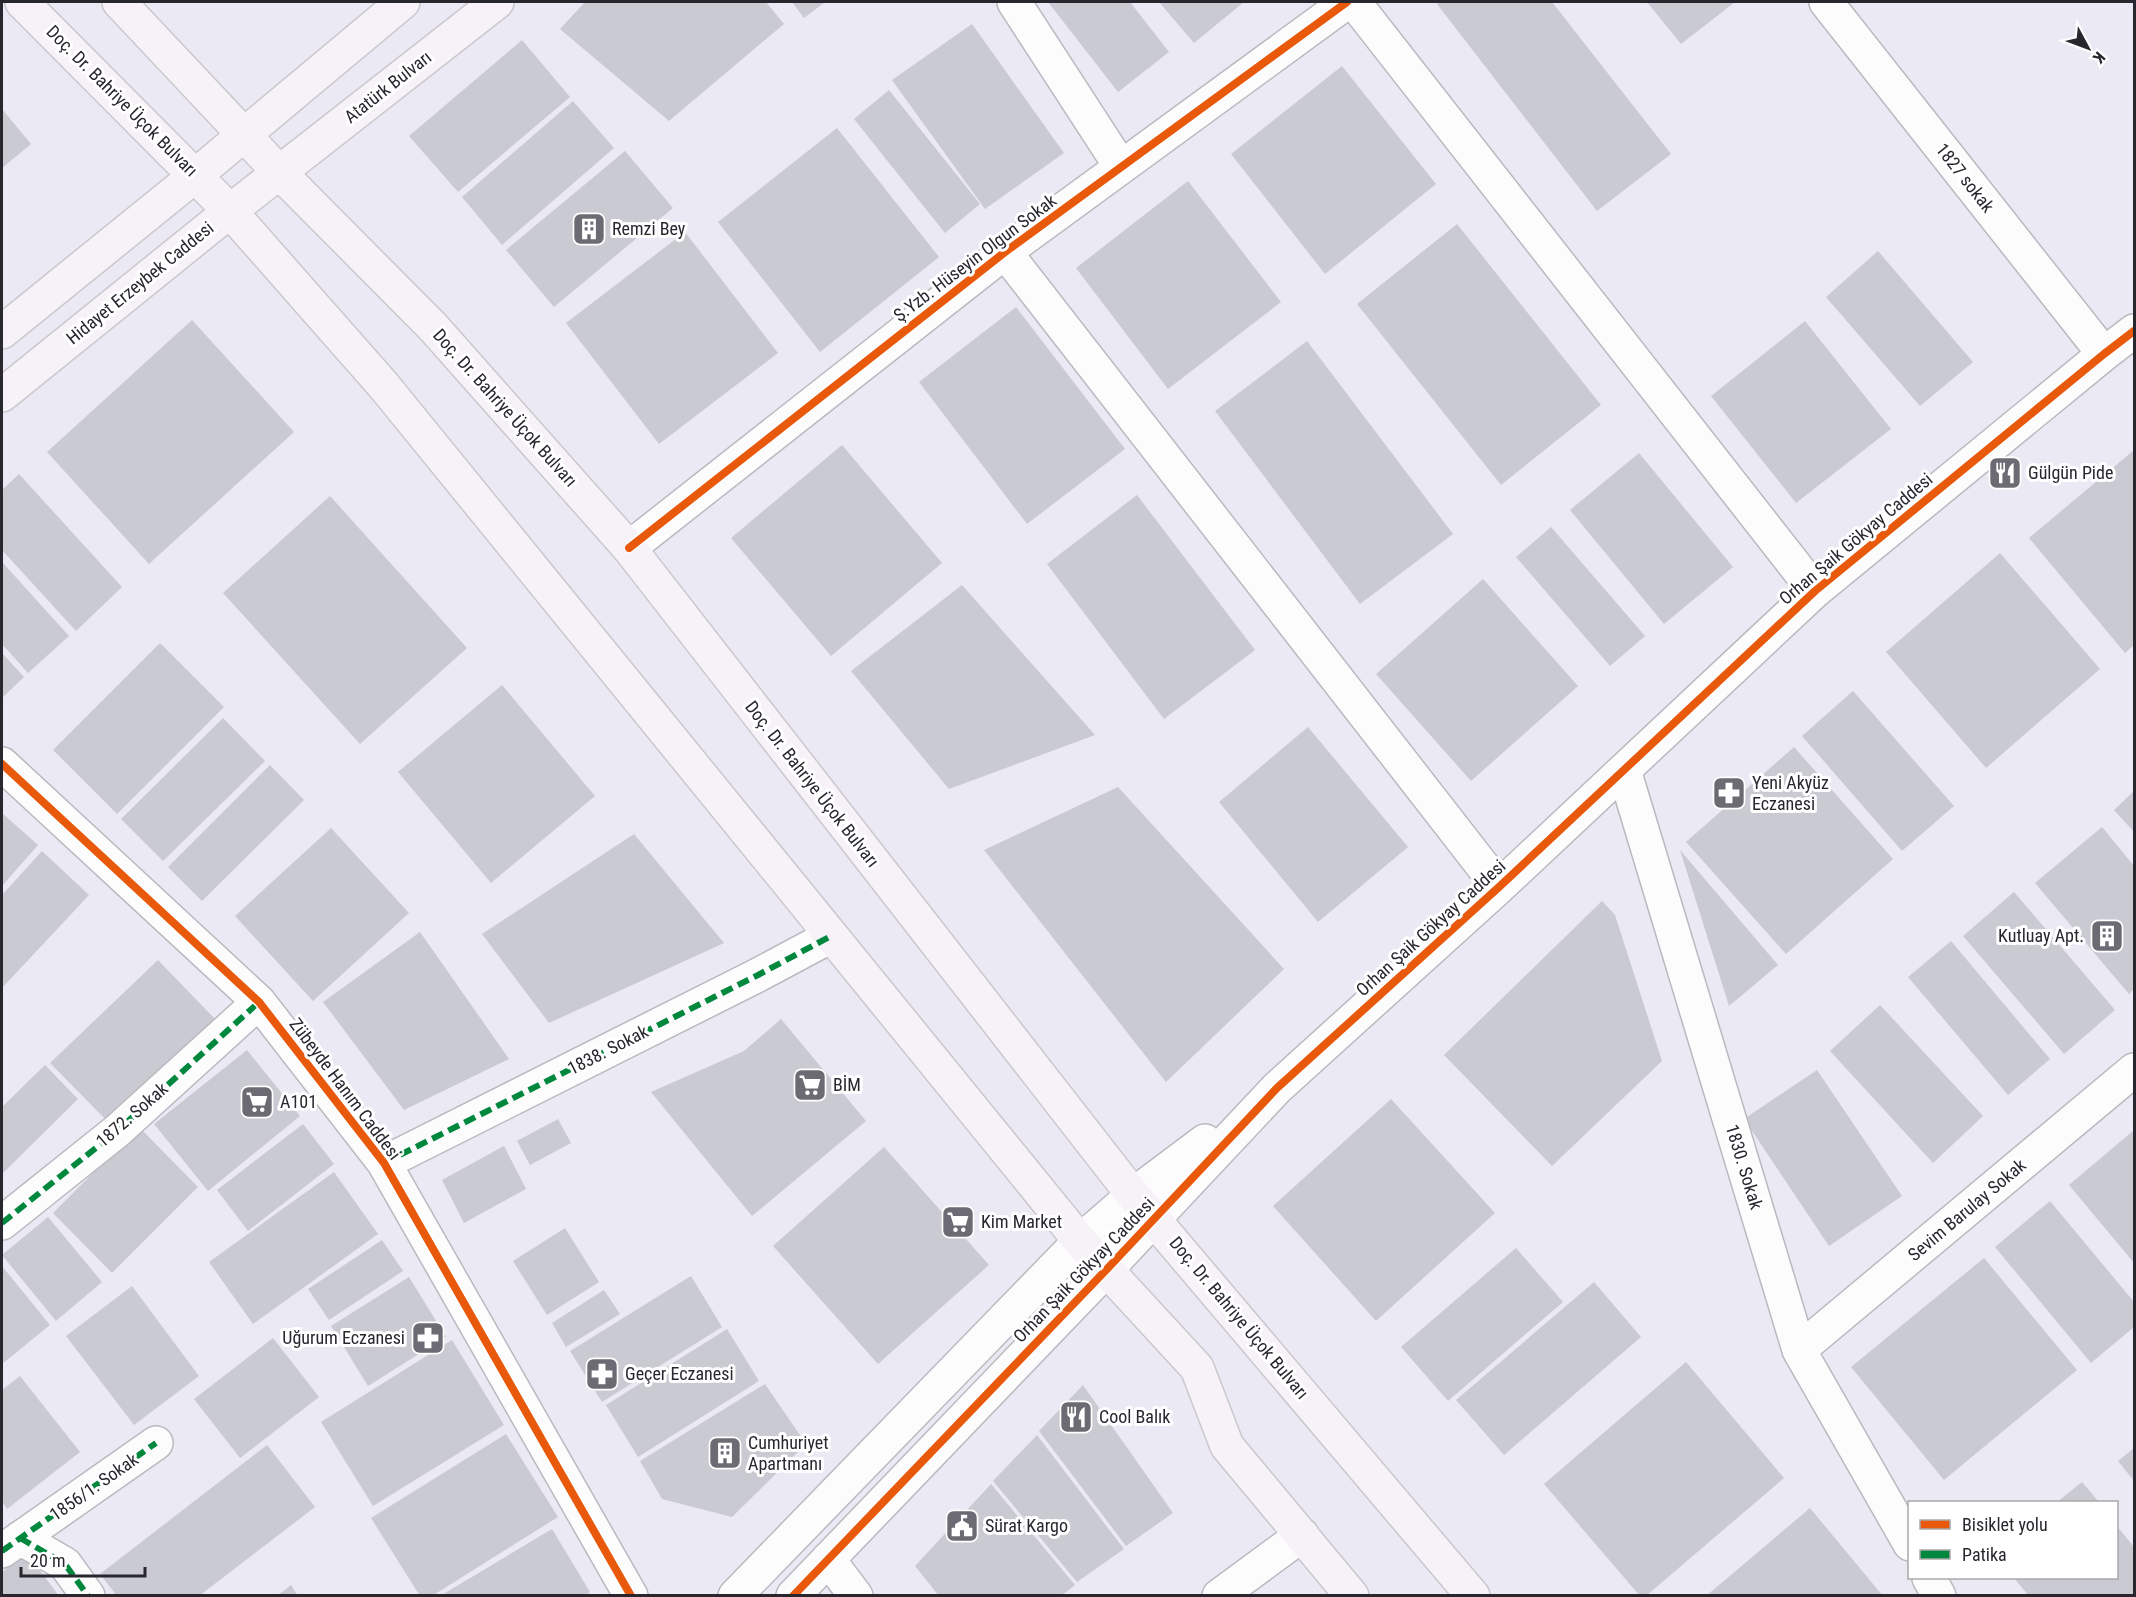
<svg xmlns="http://www.w3.org/2000/svg" width="2136" height="1597" viewBox="0 0 2136 1597" font-family="'Roboto Condensed',sans-serif">
<style>
.building{fill:#cacad2}
.lines{fill:none;stroke-linecap:round;stroke-linejoin:round}
.minor-casing{stroke:#bab9c0;stroke-width:36}
.major-casing{stroke:#c9c8cd;stroke-width:36}
.minor{stroke:#fcfcfd;stroke-width:33}
.major{stroke:#f6f2f7;stroke-width:33}
.quiet{stroke:#00873e;stroke-width:6;stroke-dasharray:12 6;stroke-linecap:butt}
.cycleway-casing{stroke:#fff;stroke-width:11}
.cycleway{stroke:#e8590c;stroke-width:8}
.labels{text-anchor:middle;stroke-width:6;stroke-linejoin:round;paint-order:stroke}
.street-label{font-size:18px;fill:#28272e;stroke:#fff}
.poi-label{font-size:18px;fill:#28272e;stroke:#fff;text-anchor:start}
</style>
<rect width="100%" height="100%" fill="#ebe9f3"/>
<path class="building" d="M585,2H766L784,24L669,121L560,29Z
M792,2H825L804,18Z
M1048,2H1130L1169,52L1118,92Z
M1159,2H1244L1194,43Z
M1441,2H1552L1671,154L1597,211L1437,4Z
M1647,2H1735L1681,44Z
M972,24L1064,153L985,209L892,80Z
M522,40L570,97L458,192L409,136Z
M1342,66L1436,184L1325,274L1231,154Z
M889,90L980,204L945,233L854,119Z
M573,101L614,148L502,245L462,197Z
M2,109L31,144L2,168Z
M837,128L939,257L820,352L718,222Z
M625,151L673,208L554,307L506,250Z
M1188,181L1281,302L1168,389L1076,268Z
M1457,224L1601,405L1501,485L1357,304Z
M685,232L778,353L659,444L566,323Z
M1878,251L1973,362L1920,406L1826,297Z
M1016,307L1125,449L1027,524L919,382Z
M192,320L294,432L149,564L47,452Z
M1805,321L1891,429L1796,503L1711,396Z
M1307,341L1453,534L1360,604L1215,411Z
M842,445L942,563L831,656L731,538Z
M2134,450V645L2125,653L2029,538Z
M1639,453L1733,567L1664,624L1570,510Z
M19,474L122,587L76,631L2,550V490Z
M1137,495L1255,650L1164,719L1047,564Z
M330,496L467,648L360,744L223,593Z
M1551,527L1645,636L1610,666L1516,557Z
M2000,553L2100,669L1986,768L1886,652Z
M2,562L69,636L28,673L2,644Z
M1483,579L1578,686L1471,781L1376,674Z
M962,585L1095,735L949,789L851,671Z
M160,643L224,707L117,814L53,750Z
M2,653L24,677L2,698Z
M502,685L595,796L491,883L398,772Z
M1853,691L1954,806L1902,851L1802,736Z
M223,718L265,761L163,861L121,819Z
M1308,727L1408,847L1318,922L1219,802Z
M1794,747L1893,859L1786,954L1686,842Z
M270,765L304,800L202,901L168,867Z
M1118,787L1284,969L1166,1082L984,850Z
M2134,791V832L2114,810Z
M2,813L38,845L2,886Z
M2102,827L2134,866V989L2129,994L2035,883Z
M331,828L409,913L313,1001L235,916Z
M634,834L724,943L549,1023L482,934Z
M1680,850L1778,965L1729,1006Z
M42,851L89,895L2,988V895Z
M2014,892L2115,1010L2064,1054L1963,936Z
M1602,901L1615,915L1662,1061L1552,1166L1444,1055Z
M420,932L509,1059L404,1110L323,1002Z
M1951,941L2050,1059L2008,1095L1908,977Z
M158,960L215,1019L108,1122L50,1063Z
M1880,1005L1983,1116L1933,1163L1830,1051Z
M781,1019L866,1121L752,1216L651,1092L744,1051Z
M247,1050L300,1116L208,1191L154,1124Z
M45,1065L78,1099L2,1174V1104L3,1106Z
M1817,1070L1902,1196L1829,1246L1744,1119Z
M1391,1099L1495,1213L1376,1321L1273,1206Z
M558,1119L571,1143L530,1165L517,1141Z
M303,1124L334,1164L248,1231L217,1190Z
M139,1127L198,1187L112,1273L53,1213Z
M2134,1130V1263L2069,1185Z
M504,1146L526,1189L464,1223L442,1180Z
M884,1147L989,1265L878,1364L773,1246Z
M334,1172L378,1234L253,1324L209,1262Z
M2050,1201L2134,1302V1327L2091,1363L1995,1247Z
M48,1217L102,1282L56,1321L2,1255Z
M565,1228L599,1282L547,1315L513,1261Z
M382,1240L403,1271L329,1320L308,1289Z
M1516,1248L1563,1302L1448,1401L1401,1347Z
M1984,1258L2077,1370L1944,1480L1851,1367Z
M2,1266L50,1325L2,1364Z
M691,1276L722,1327L602,1402L570,1351Z
M409,1277L446,1337L368,1386L331,1326Z
M1594,1282L1641,1337L1504,1455L1456,1400Z
M132,1286L199,1376L134,1425L66,1336Z
M604,1290L620,1314L566,1347L552,1323Z
M727,1329L759,1381L638,1457L606,1405Z
M273,1338L319,1397L240,1458L194,1399Z
M452,1340L504,1425L373,1506L321,1422Z
M1686,1362L1784,1478L1646,1596H1640L1544,1484Z
M20,1376L80,1452L7,1509L2,1501V1390Z
M765,1384L806,1444L732,1517L662,1499L640,1461Z
M1083,1385L1173,1513L1126,1546L1039,1431Z
M506,1434L558,1517L432,1596H420L371,1518Z
M1037,1435L1124,1549L1077,1582L993,1481Z
M267,1445L315,1507L199,1596H117L100,1574Z
M2134,1448V1481L2118,1461Z
M2082,1482L2099,1502H2057Z
M991,1484L1075,1585L1061,1596H939L915,1566Z
M1810,1508L1883,1596H1706Z
M2116,1525L2134,1547V1596H2029L2014,1578H2116Z
M552,1529L590,1592L584,1596H440Z
M27,1553L59,1596H2V1572Z
M291,1585L298,1596H277Z"/>
<g class="lines">
<defs>
<path id="minor" d="M1014,2L1121,167
M1354,2L1815,591
M1826,2L2104,354
M1005,252L1499,887
M629,548L1005,252L1347,2
M2,764L259,1002L384,1163L631,1596
M1624,770L1799,1350L1910,1544
M384,1163L758,975L831,936
M2,1223L117,1131L259,1002
M1799,1350L2134,1070
M20,1538L65,1564L88,1596
M2,1551L156,1443
M828,1559L856,1596
M1929,1578L1939,1596
M735,1596L1080,1241L1133,1195L1205,1141
M793,1596L1107,1269L1277,1088L1499,887L1815,591L2104,354L2134,331
M1219,1596L1302,1535"/>
<path id="major" d="M22,2L230,211L384,386L1080,1241L1197,1368L1227,1446L1352,1596
M119,2L279,172L433,327L629,548L1133,1195L1473,1596
M2,332L196,175L403,2
M2,395L230,211L497,2"/>
</defs>
<use href="#minor" class="minor-casing"/>
<use href="#major" class="major-casing"/>
<use href="#minor" class="minor"/>
<use href="#major" class="major"/>
<path class="quiet" d="M384,1163L758,975L831,936
M2,1223L117,1131L259,1002
M20,1538L65,1564L88,1596
M2,1551L156,1443"/>
<defs>
<path id="cycleway" d="M629,548L1005,252L1347,2
M2,764L259,1002L384,1163L631,1596
M793,1596L1107,1269L1277,1088L1499,887L1815,591L2104,354L2134,331"/>
</defs>
<use href="#cycleway" class="cycleway-casing"/>
<use href="#cycleway" class="cycleway"/>
</g>
<defs>
<symbol id="building-square" viewBox="-11 -11 22 22"><rect x="-9" y="-9" width="18" height="18" rx="4" fill="#6c6b73" stroke="#fff"/><path d="M-4-6H4V6H1V3H-1V6H-4ZM-2.5-4.3h1.7v1.8h-1.7ZM.8-4.3h1.7v1.8H.8ZM-2.5-1h1.7V.8h-1.7ZM.8-1h1.7V.8H.8Z" fill="#fff"/></symbol>
<symbol id="restaurant-square" viewBox="-11 -11 22 22"><rect x="-9" y="-9" width="18" height="18" rx="4" fill="#6c6b73" stroke="#fff"/><path d="M-5-6h1v4h1v-4h1v4h1v-4h1v5L-1.5 .5V6h-2V.5L-5-1ZM5-6V6H3V1.5H1.5Q1.5-4 5-6Z" fill="#fff"/></symbol>
<symbol id="pharmacy-square" viewBox="-11 -11 22 22"><rect x="-9" y="-9" width="18" height="18" rx="4" fill="#6c6b73" stroke="#fff"/><path d="M-2-6h4v4h4v4h-4v4h-4v-4h-4v-4h4Z" fill="#fff"/></symbol>
<symbol id="supermarket-square" viewBox="-11 -11 22 22"><rect x="-9" y="-9" width="18" height="18" rx="4" fill="#6c6b73" stroke="#fff"/><path d="M-6-5.5h2.5l.6 2H6L4.5 2H-2.5L-4.4-4H-6ZM-1.5 3.2a1.3 1.3 0 1 0 .1 0ZM3 3.2a1.3 1.3 0 1 0 .1 0Z" fill="#fff"/></symbol>
<symbol id="civic-square" viewBox="-11 -11 22 22"><rect x="-9" y="-9" width="18" height="18" rx="4" fill="#6c6b73" stroke="#fff"/><path d="M-.6-6.5H3V-4.5H.6V-3L4-1V1h2V6H-6V1h2V-1L-.6-3ZM-1.2 2.5V6h2.4V2.5Z" fill="#fff"/></symbol>
</defs>
<g fill-rule="evenodd">
<use href="#building-square" x="570" y="210" width="38" height="38"/>
<use href="#restaurant-square" x="1986" y="454" width="38" height="38"/>
<use href="#pharmacy-square" x="1710" y="774" width="38" height="38"/>
<use href="#building-square" x="2088" y="917" width="38" height="38"/>
<use href="#supermarket-square" x="791" y="1066" width="38" height="38"/>
<use href="#supermarket-square" x="238" y="1083" width="38" height="38"/>
<use href="#supermarket-square" x="939" y="1203" width="38" height="38"/>
<use href="#pharmacy-square" x="409" y="1319" width="38" height="38"/>
<use href="#pharmacy-square" x="583" y="1355" width="38" height="38"/>
<use href="#restaurant-square" x="1057" y="1398" width="38" height="38"/>
<use href="#building-square" x="706" y="1434" width="38" height="38"/>
<use href="#civic-square" x="943" y="1507" width="38" height="38"/>
</g>
<g class="labels">
<g class="street-label">
<text transform="translate(388 87) rotate(-38)" y="6">Atatürk Bulvarı</text>
<text transform="translate(122 101) rotate(45)" y="6">Doç. Dr. Bahriye Üçok Bulvarı</text>
<text transform="translate(1965 178) rotate(52)" y="6">1827 sokak</text>
<text transform="translate(975 258) rotate(-37)" y="6">Ş.Yzb. Hüseyin Olgun Sokak</text>
<text transform="translate(140 283) rotate(-39)" y="6">Hidayet Erzeybek Caddesi</text>
<text transform="translate(505 408) rotate(48)" y="6">Doç. Dr. Bahriye Üçok Bulvarı</text>
<text transform="translate(1856 539) rotate(-40)" y="6">Orhan Şaik Gökyay Caddesi</text>
<text transform="translate(812 784) rotate(52)" y="6">Doç. Dr. Bahriye Üçok Bulvarı</text>
<text transform="translate(1431 928) rotate(-42)" y="6">Orhan Şaik Gökyay Caddesi</text>
<text transform="translate(608 1050) rotate(-27)" y="6">1838. Sokak</text>
<text transform="translate(345 1089) rotate(53)" y="6">Zübeyde Hanım Caddesi</text>
<text transform="translate(132 1115) rotate(-41)" y="6">1872. Sokak</text>
<text transform="translate(1744 1167) rotate(73)" y="6">1830. Sokak</text>
<text transform="translate(1967 1210) rotate(-40)" y="6">Sevim Barulay Sokak</text>
<text transform="translate(1084 1270) rotate(-46)" y="6">Orhan Şaik Gökyay Caddesi</text>
<text transform="translate(1239 1318) rotate(50)" y="6">Doç. Dr. Bahriye Üçok Bulvarı</text>
<text transform="translate(94 1487) rotate(-35)" y="6">1856/1. Sokak</text>
</g>
<g class="poi-label">
<text x="612" y="235">Remzi Bey</text>
<text x="2028" y="479">Gülgün Pide</text>
<text x="1752" y="789">Yeni Akyüz<tspan x="1752" dy="21">Eczanesi</tspan></text>
<text x="2084" y="942" text-anchor="end">Kutluay Apt.</text>
<text x="833" y="1091">BİM</text>
<text x="280" y="1108">A101</text>
<text x="981" y="1228">Kim Market</text>
<text x="405" y="1344" text-anchor="end">Uğurum Eczanesi</text>
<text x="625" y="1380">Geçer Eczanesi</text>
<text x="1099" y="1423">Cool Balık</text>
<text x="748" y="1449">Cumhuriyet<tspan x="748" dy="21">Apartmanı</tspan></text>
<text x="985" y="1532">Sürat Kargo</text>
</g>
</g>
<rect width="2136" height="1597" fill="none" stroke="#28272e" stroke-width="6"/>
<rect x="1908" y="1501" width="210" height="78" fill="#ffffff" stroke="#a9a9ab" stroke-width="1.5"/>
<rect x="1920" y="1520" width="30" height="9" fill="#e8590c" stroke="#a9a9ab" stroke-width="1.5"/>
<text x="1962" y="1531" font-size="18" fill="#28272e">Bisiklet yolu</text>
<rect x="1920" y="1550" width="30" height="9" fill="#00873e" stroke="#a9a9ab" stroke-width="1.5"/>
<text x="1962" y="1561" font-size="18" fill="#28272e">Patika</text>
<g transform="translate(2088 48) rotate(131)" stroke="#ffffff" stroke-width="4.5" paint-order="stroke">
<path d="M0-4.5L10 22L0 15L-10 22Z" fill="#28272e"/>
<text y="-9" font-size="16" font-weight="bold" text-anchor="middle" fill="#28272e">K</text>
</g>
<path d="M21 1567v9h124v-9" fill="none" stroke="#28272e" stroke-width="3"/>
<text x="30" y="1567" font-size="18" fill="#28272e" stroke="#ffffff" stroke-width="4.5" paint-order="stroke">20 m</text>
</svg>
